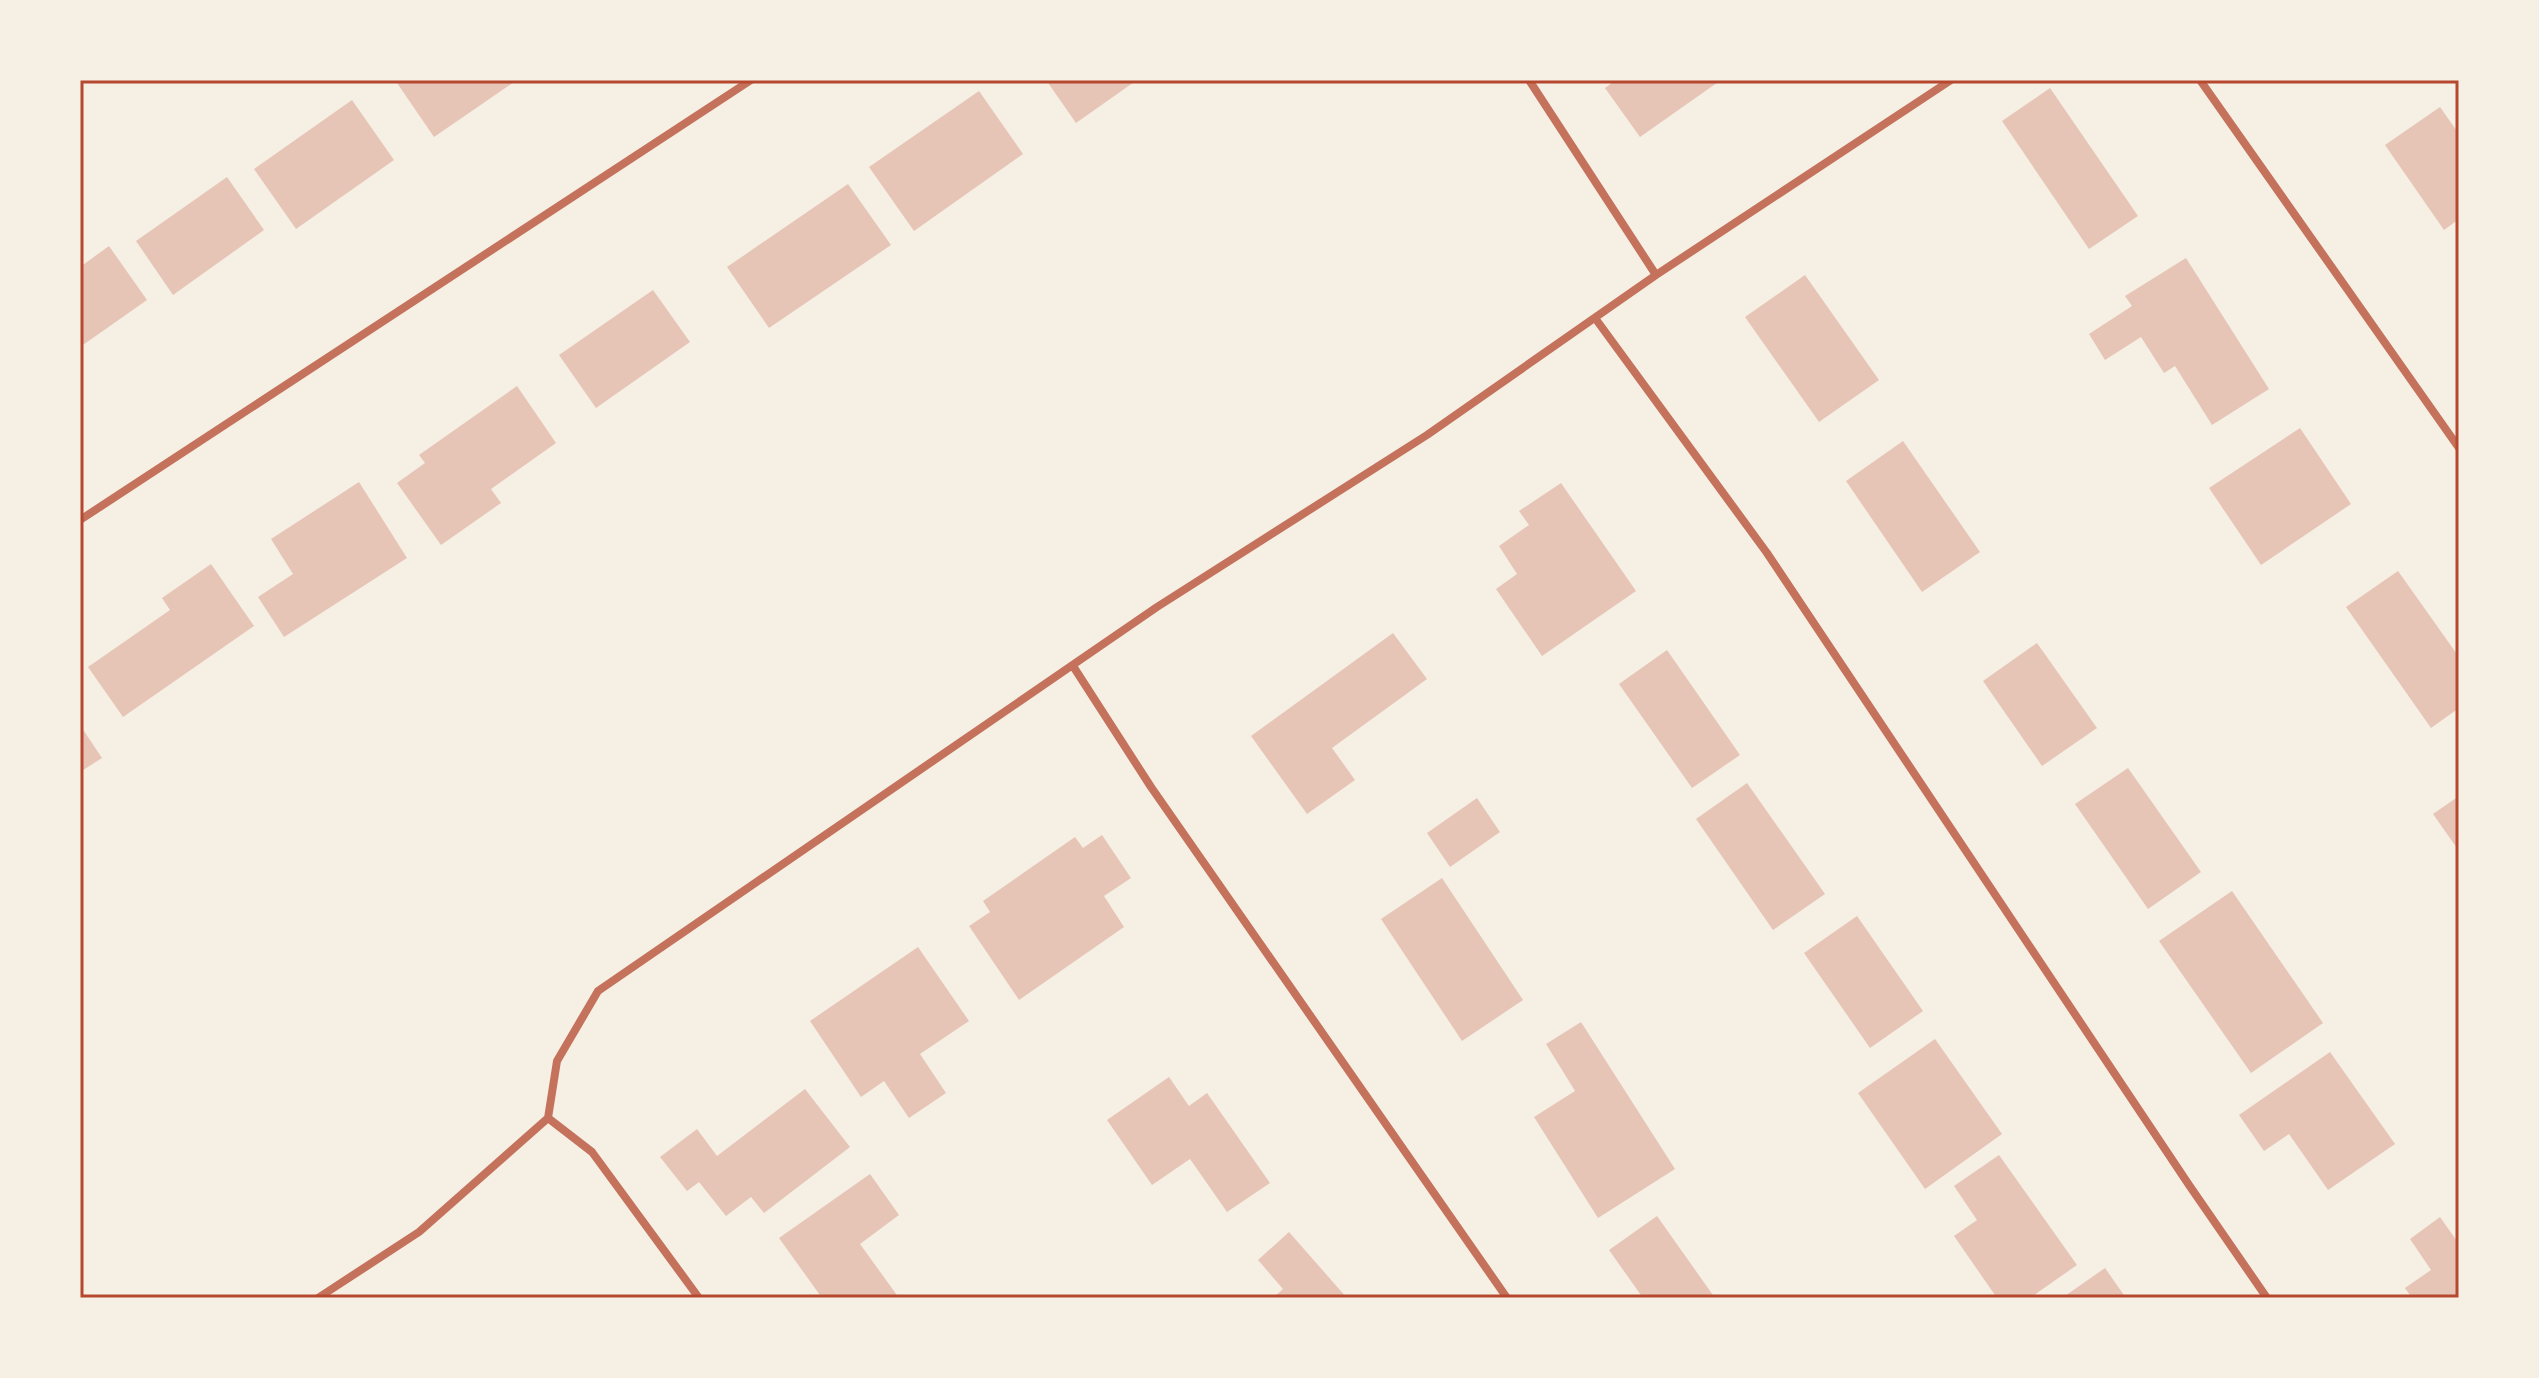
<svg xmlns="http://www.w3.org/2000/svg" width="2539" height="1378" viewBox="0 0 2539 1378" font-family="'Asap Condensed',sans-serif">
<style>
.building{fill:#e6c5b7}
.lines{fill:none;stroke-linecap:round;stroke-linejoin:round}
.minor{stroke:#c5725c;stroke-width:8}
.neatline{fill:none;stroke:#b5482f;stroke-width:3}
</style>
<rect width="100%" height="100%" fill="#f6efe4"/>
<path class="building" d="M395,80H517L434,137Z
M1046,80H1137L1076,123Z
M1616,80H1721L1640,137L1605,88Z
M2050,88L2138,216L2089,249L2002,121Z
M979,91L1023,154L914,231L869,167Z
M352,100L394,160L296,229L254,169Z
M2440,107L2459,134V219L2444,230L2385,145Z
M227,177L264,230L173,295L136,241Z
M848,184L891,245L769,328L727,267Z
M109,246L147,300L80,347V267Z
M2186,258L2269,389L2212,425L2175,366L2164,373L2141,337L2105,360L2089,334L2132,306L2125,296Z
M1805,275L1879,380L1819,422L1745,317Z
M653,290L690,342L596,408L559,355Z
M517,386L556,443L491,489L501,503L441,545L397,483L425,463L419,455Z
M2300,428L2351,504L2261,565L2209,488Z
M1903,441L1980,552L1922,592L1846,481Z
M359,482L407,558L284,637L258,597L293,574L271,539Z
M1561,483L1636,591L1542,656L1496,589L1517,574L1499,546L1529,525L1519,511Z
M211,564L254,626L123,717L88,667L170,610L162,598Z
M2398,571L2459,657V708L2431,728L2346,607Z
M1393,633L1427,679L1332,748L1355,780L1307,814L1251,736Z
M2037,643L2097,728L2042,766L1983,681Z
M1667,650L1740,755L1692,788L1619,684Z
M80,725L102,758L80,772Z
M2128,768L2201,872L2148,909L2075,804Z
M1747,783L1825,894L1773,930L1696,819Z
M2459,796V851L2433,814Z
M1477,798L1500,832L1450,867L1427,833Z
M1102,835L1131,878L1104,896L1124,927L1019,1000L969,926L990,912L983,901L1075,837L1083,848Z
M1442,878L1523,1000L1462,1041L1381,919Z
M2232,891L2323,1023L2251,1073L2159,941Z
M1857,916L1923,1011L1870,1048L1804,953Z
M918,947L969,1021L920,1054L946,1093L909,1118L884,1081L861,1097L810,1021Z
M1581,1022L1675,1169L1598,1218L1534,1117L1575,1091L1546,1044Z
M1935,1039L2002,1134L1925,1189L1858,1093Z
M2330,1052L2395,1144L2328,1190L2289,1134L2264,1151L2239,1115Z
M1169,1077L1189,1106L1207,1093L1270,1183L1227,1212L1190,1159L1152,1185L1107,1120Z
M805,1089L850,1147L764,1213L751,1197L726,1216L699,1182L687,1191L660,1157L697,1129L717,1156Z
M1999,1155L2077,1265L2030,1298H1997L1954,1236L1977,1220L1954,1186Z
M870,1174L899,1215L860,1244L899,1298H822L779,1238Z
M1657,1216L1715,1298H1643L1609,1250Z
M2440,1217L2459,1244V1298H2412L2405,1288L2431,1270L2410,1239Z
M1289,1232L1347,1298H1273L1283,1289L1258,1260Z
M2105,1268L2126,1298H2062Z"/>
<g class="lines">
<path class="minor" d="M1529,80L1656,275
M2200,80L2459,448
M1595,318L1767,553L2189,1185L2267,1298
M80,520L751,80
M1073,666L1151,787L1507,1298
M548,1118L592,1152L699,1298
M318,1298L419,1232L548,1118L557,1061L598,991L1157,607L1427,435L1656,275L1951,80"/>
</g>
<rect width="2539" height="1378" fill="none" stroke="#f6efe4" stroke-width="164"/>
<rect x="82" y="82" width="2375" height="1214" class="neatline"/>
</svg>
